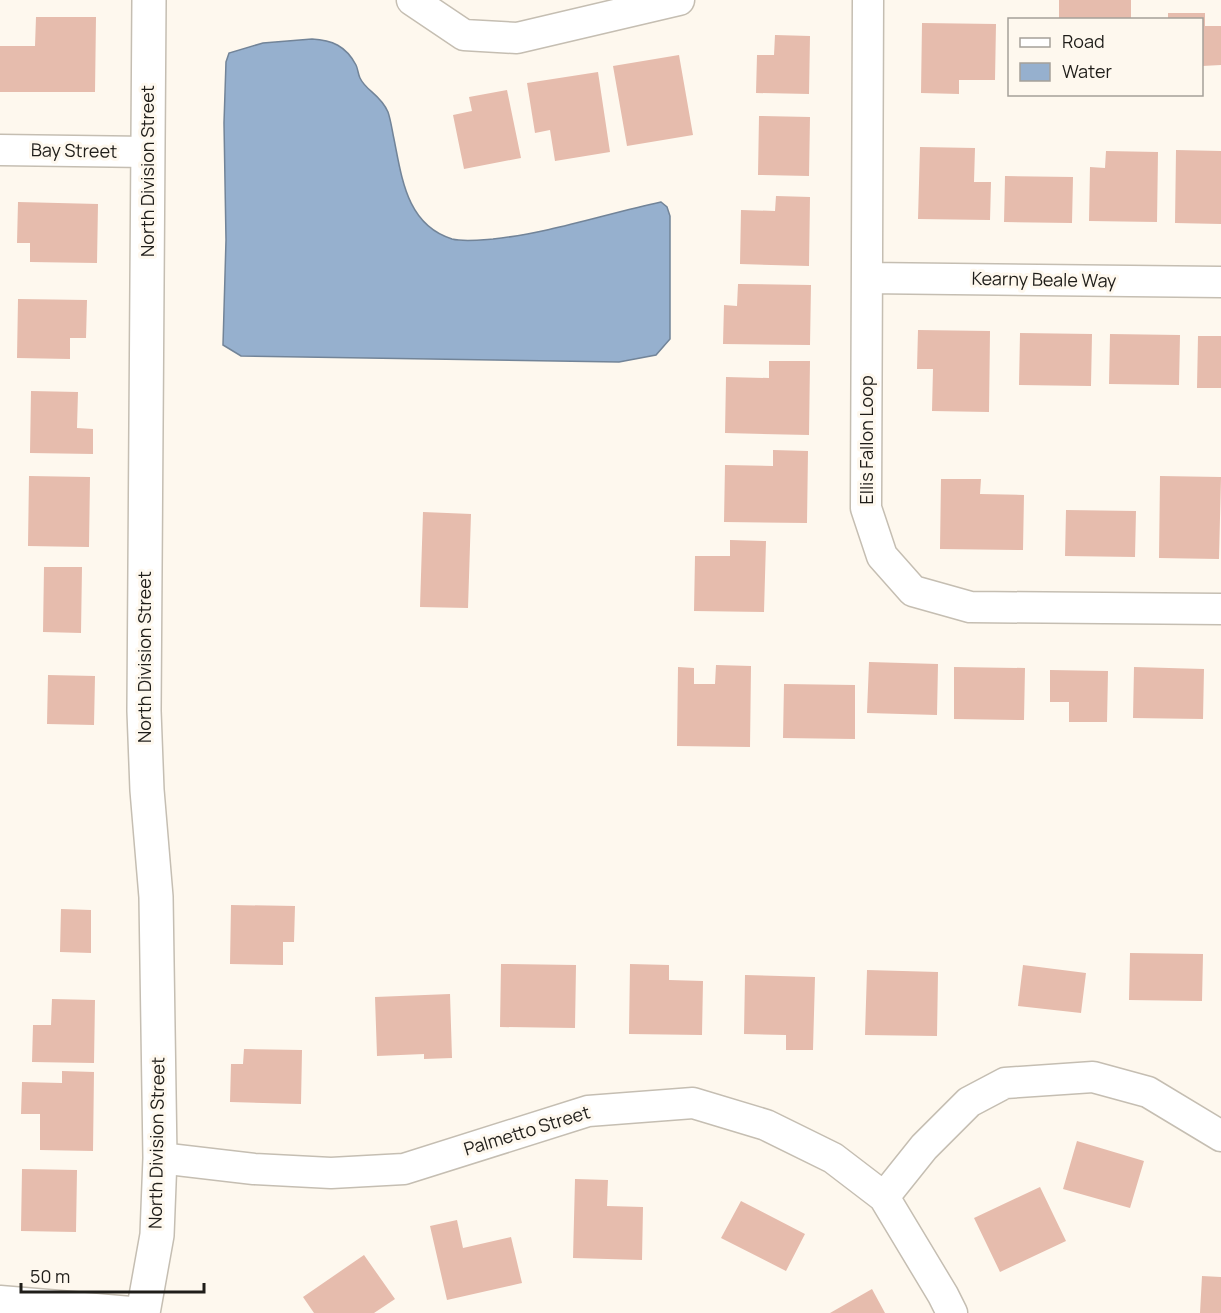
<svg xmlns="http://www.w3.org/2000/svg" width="1221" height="1313" viewBox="0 0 1221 1313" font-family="Manrope,sans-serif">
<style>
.water{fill:#96b0ce;stroke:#728498;stroke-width:1.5}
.building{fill:#e6bcad}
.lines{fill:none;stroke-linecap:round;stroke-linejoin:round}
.minor-casing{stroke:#c5beb2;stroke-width:33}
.tertiary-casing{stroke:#c5beb2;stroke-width:36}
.minor{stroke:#fff;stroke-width:30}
.tertiary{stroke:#fff;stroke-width:33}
.labels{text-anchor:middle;stroke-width:6;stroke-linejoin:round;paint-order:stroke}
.street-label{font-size:18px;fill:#1f1d19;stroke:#fef8ee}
</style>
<rect width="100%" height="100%" fill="#fef8ee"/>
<path class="water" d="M312,39C332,40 346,46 356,65C358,69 358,74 360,78C366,91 380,94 388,112C391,121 392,130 394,139C402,179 407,225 452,239C464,242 480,240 493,239C550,233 605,214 661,202L667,207L670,216V339L656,355L619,362L241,356L223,345L226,240L224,123L226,62L229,53L263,43Z"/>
<path class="building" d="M1059,0H1131V20H1059Z
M1168,13H1205V26H1221V65L1202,66V20H1168Z
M36,17H96L95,92H0V46H35Z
M922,23L996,24L995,80H959V94L921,93Z
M775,35L810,36L809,94L756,93L757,55H774Z
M679,55L693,135L627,146L613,66Z
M598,72L610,152L555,161L550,130L535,133L527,83Z
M507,90L521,158L464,169L453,115L472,111L469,97Z
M759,116L810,117L809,176L758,175Z
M920,147L975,148L974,182H991L990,220L918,219Z
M1176,150L1221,151V224L1175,223Z
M1106,151L1158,152L1157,222L1089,221L1090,167L1105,168Z
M1005,176L1073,177L1072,223L1004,222Z
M776,196L810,197L809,266L740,264L741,210L775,211Z
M18,202L98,204L97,263L30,262V243H17Z
M738,284L811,285L810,345L723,344L724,305L737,306Z
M18,299L87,300L86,338H70V359L17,358Z
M918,330L990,331L989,412L932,411L933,369H917Z
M1020,333L1092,334L1091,386L1019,385Z
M1110,334L1180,335L1179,385L1109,384Z
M1198,336H1221V388H1197Z
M769,361H810L809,435L725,433L726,377L769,378Z
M31,391L78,392L77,428L93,429V454L30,453Z
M773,450L808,451L807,523L724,522L725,465L773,466Z
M29,476L90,477L89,547L28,546Z
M1160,476L1221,477L1219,559L1159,558Z
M941,479H981L980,494L1024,495L1023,550L940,549Z
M1066,510L1136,511L1135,557L1065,556Z
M423,512L471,514L468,608L420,607Z
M730,540L766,541L764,612L694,611L695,556H730Z
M44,567H82L81,633L43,632Z
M869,662L938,664L937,715L867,713Z
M716,665L751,666L750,747L677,746L678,667L694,668V684H715Z
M954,667L1025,668L1024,720L954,719Z
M1134,667L1204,669L1203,719L1133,718Z
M1050,670L1108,671L1107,722H1069V702H1050Z
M48,675L95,676L94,725L47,724Z
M784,684L855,685V739L783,738Z
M231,905L295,906L294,942H283V965L230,964Z
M61,909L91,910V953L60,952Z
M1130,953L1203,954L1202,1001L1129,1000Z
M501,964L576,965L575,1028L500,1027Z
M630,964L669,965V980L703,981L702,1035L629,1034Z
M1023,965L1086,973L1081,1013L1018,1006Z
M867,970L938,972L937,1036L865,1035Z
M745,975L815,977L813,1050H786V1035L744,1034Z
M450,994L452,1058L424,1059V1054L377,1056L375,997Z
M52,999L95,1000L94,1063L32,1062L33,1025H51Z
M244,1049L302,1050L301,1104L230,1102L231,1064H243Z
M62,1071L94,1072L93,1151L40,1150V1114H21L22,1082L62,1083Z
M1077,1141L1144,1161L1130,1208L1063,1189Z
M22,1169L77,1170L76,1232L21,1231Z
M575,1179L608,1180L607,1206L643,1207L642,1260L573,1258Z
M1040,1187L1066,1241L1000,1272L974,1218Z
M741,1201L805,1234L786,1271L721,1238Z
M457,1220L463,1248L511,1237L522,1283L447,1300L430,1226Z
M364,1255L395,1299L374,1313H314L303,1297Z
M1202,1276L1221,1277V1313H1200Z
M872,1289L885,1313H830Z"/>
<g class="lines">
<defs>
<path id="minor" d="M412,0L464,35L517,38L679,0
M868,0L866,508L882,556L913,591L970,607L1221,609
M0,150L148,152
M867,278L1221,282
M160,1158L254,1169L331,1173L404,1169L588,1111L693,1103L766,1125L833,1158L884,1197L943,1295L952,1313
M884,1197L924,1147L969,1102L1005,1083L1093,1077L1148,1092L1221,1136
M0,1301L143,1313"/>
<path id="tertiary" d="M143,1313L157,1235L160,1158L156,897L147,790L144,711L149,0"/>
</defs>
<use href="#minor" class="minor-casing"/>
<use href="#tertiary" class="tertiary-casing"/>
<use href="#minor" class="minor"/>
<use href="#tertiary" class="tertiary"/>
</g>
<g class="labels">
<g class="street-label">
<text transform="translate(74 151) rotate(1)" y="6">Bay Street</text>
<text transform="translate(148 171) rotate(-90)" y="6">North Division Street</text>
<text transform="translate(1044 280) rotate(1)" y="6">Kearny Beale Way</text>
<text transform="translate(867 440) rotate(-90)" y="6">Ellis Fallon Loop</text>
<text transform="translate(145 657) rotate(-90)" y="6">North Division Street</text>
<text transform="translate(527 1131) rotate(-17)" y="6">Palmetto Street</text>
<text transform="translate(157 1143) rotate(-89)" y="6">North Division Street</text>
</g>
</g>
<rect x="1008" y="18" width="195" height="78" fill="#fef8ee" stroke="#a5a099" stroke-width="1.5"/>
<rect x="1020" y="38" width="30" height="9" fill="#ffffff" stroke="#a5a099" stroke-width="1.5"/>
<text x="1062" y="48" font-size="18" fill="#1f1d19">Road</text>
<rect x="1020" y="63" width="30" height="18" fill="#96b0ce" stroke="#a5a099" stroke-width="1.5"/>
<text x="1062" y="78" font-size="18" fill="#1f1d19">Water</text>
<path d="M21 1283v9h183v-9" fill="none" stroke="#1f1d19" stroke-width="3"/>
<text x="30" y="1283" font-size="18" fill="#1f1d19" stroke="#fef8ee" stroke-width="4.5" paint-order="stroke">50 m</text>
</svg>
